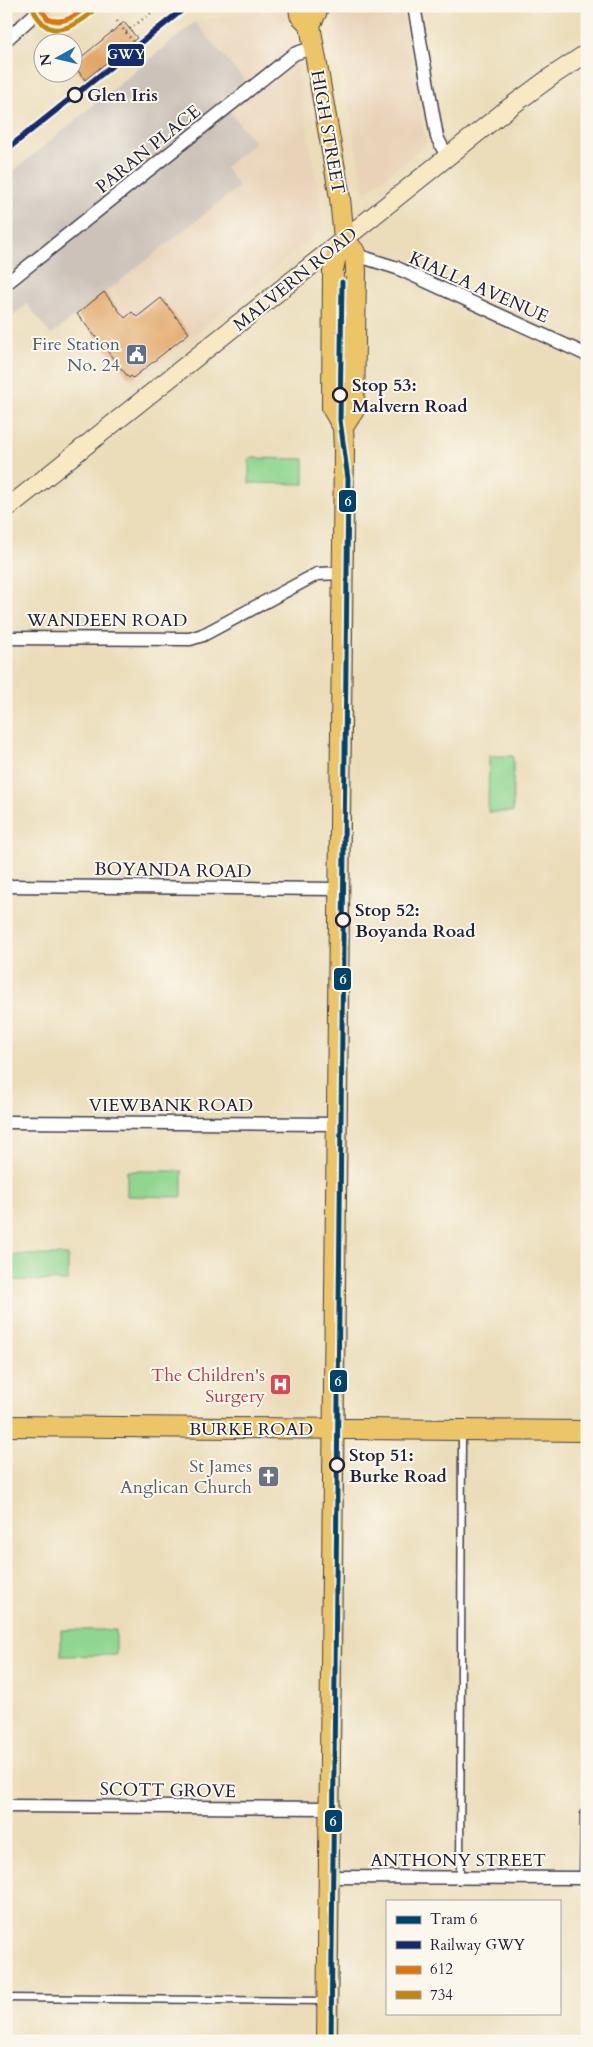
<svg xmlns="http://www.w3.org/2000/svg" width="593" height="2047" viewBox="0 0 593 2047" font-family="Cardo,serif">
<style>
.built{fill:#e9d3b8}
.industrial{fill:#ccc2b9}
.green{fill:#90d691;stroke:#597c66}
.building{fill:#e2a767}
.lines{fill:none;stroke-linecap:round;stroke-linejoin:round}
.service-casing{stroke:#403e4e;stroke-width:9}
.minor-casing{stroke:#403e4e;stroke-width:15}
.secondary-casing{stroke:#403e4e;stroke-width:20}
.primary-casing{stroke:#403e4e;stroke-width:22}
.path{stroke:#403e4e;stroke-width:2.5;stroke-dasharray:1 4;stroke-linecap:butt}
.service{stroke:#fff;stroke-width:6}
.minor{stroke:#fff;stroke-width:12}
.secondary{stroke:#f8e8c3;stroke-width:18}
.primary{stroke:#edc569;stroke-width:20}
.bus-1-casing{stroke:#fbf7ec;stroke-width:9}
.bus-2-casing{stroke:#fbf7ec;stroke-width:9}
.bus-1{stroke:#de7409;stroke-width:5}
.bus-2{stroke:#c2850f;stroke-width:5}
.rail-1-casing{stroke:#fbf7ec;stroke-width:10}
.rail-1{stroke:#152c6b;stroke-width:6}
.tram-1-casing{stroke:#fbf7ec;stroke-width:9}
.tram-1{stroke:#01426a;stroke-width:5}
.stop-dot{fill:#fbf7ec;stroke:#22223b;stroke-width:2.5}
.labels{text-anchor:middle;stroke-width:4;stroke-linejoin:round;paint-order:stroke}
.stop-label{font-size:18px;font-weight:bold;fill:#22223b;stroke:#fbf7ec;text-anchor:start}
.street-label{font-size:18px;fill:#22223b;stroke:#fbf7ec}
.service-label{font-size:18px;fill:#4e5e75;stroke:#fbf7ec;text-anchor:end}
.health-label{font-size:18px;fill:#be3a42;stroke:#fbf7ec;text-anchor:end}
.worship-label{font-size:18px;fill:#5b616d;stroke:#fbf7ec;text-anchor:end}
.line-badge{stroke:#fbf7ec;stroke-width:2}
.badge-label{font-size:14px;text-anchor:middle;font-weight:bold;fill:#fff}
</style>
<rect width="100%" height="100%" fill="#fbf7ec"/>
<filter id="ink" filterUnits="userSpaceOnUse"><feTurbulence type="fractalNoise" baseFrequency=".02" numOctaves="2"/><feDisplacementMap in="SourceGraphic" scale="10" xChannelSelector="R" yChannelSelector="G"/><feConvolveMatrix kernelMatrix="1 2 1 2 8 2 1 2 1" color-interpolation-filters="sRGB"/></filter>
<filter id="wash" filterUnits="userSpaceOnUse"><feTurbulence type="fractalNoise" baseFrequency=".0096" numOctaves="4" result="noise"/><feDisplacementMap in="SourceGraphic" scale="20" xChannelSelector="R" yChannelSelector="G"/><feGaussianBlur stdDeviation="1.12" result="paint"/><feColorMatrix in="noise" values="0 0 0 0 0 0 0 0 0 0 0 0 0 0 0 0 0 1.4 0 .05"/><feComposite in="paint" operator="in"/></filter>
<g filter="url(#wash)">
<rect width="100%" height="100%" fill="#ebddba"/>
<path class="built" d="M259,6H287L324,228L134,384L77,314L239,187L225,169L255,142L220,100L244,81L195,22L251,12Z
M332,6H402L426,144L368,191L363,189Z"/>
<path class="industrial" d="M195,22L245,81L220,100L255,142L225,168L239,187L51,335L27,304L6,321V177Z"/>
<path class="green" d="M249,458L304,459V484L249,483Z
M489,756H513V812H488Z
M127,1171H182V1197L127,1196Z
M13,1255H68V1281L13,1280Z
M61,1630H116V1655L61,1656Z"/>
<g id="blocks">
<path class="building" d="M124,22L137,38L85,80L73,64Z
M104,292L125,318L132,312L137,317L161,298L189,333L133,378L131,376L129,378L77,314Z"/>
</g>
</g>
<g filter="url(#ink)">
<use href="#blocks" fill-opacity="0" stroke="#403e4e" stroke-width="1"/>
<g class="lines">
<defs>
<path id="service" d="M41,9L48,19C64,27 75,16 87,6
M460,1877L462,1434
M6,1998L324,2001"/>
<path id="minor" d="M414,6L437,137L447,157
M6,40L44,6
M356,255L397,268L587,355
M7,283L294,54L314,47
M6,638L190,639L203,635L317,574L343,573
M6,886L339,889
M6,1122L336,1124
M6,1806L330,1808
M329,1877L587,1878
M586,1878L587,1814"/>
<path id="secondary" d="M6,509L506,110L552,76L587,53"/>
<path id="primary" d="M299,6L300,15L310,25L340,198L344,239L336,256L333,270L332,408L343,427L344,450L327,2041
M310,25L317,11L316,6
M343,427L354,410L356,272L355,252L344,239
M6,1426L587,1431"/>
</defs>
<use href="#service" class="service-casing"/>
<use href="#minor" class="minor-casing"/>
<use href="#secondary" class="secondary-casing"/>
<use href="#primary" class="primary-casing"/>
<path class="path" d="M117,21L134,43
M126,32L160,6"/>
<use href="#service" class="service"/>
<use href="#minor" class="minor"/>
<use href="#secondary" class="secondary"/>
<use href="#primary" class="primary"/>
<defs>
<path id="bus-1" d="M41,9L48,19C64,25 75,16 87,6"/>
<path id="bus-2" d="M34,6C33,12 36,15 40,20C54,40 79,23 92,12"/>
</defs>
<use href="#bus-1" class="bus-1-casing"/>
<use href="#bus-2" class="bus-2-casing"/>
<use href="#bus-1" class="bus-1"/>
<use href="#bus-2" class="bus-2"/>
<defs>
<path id="rail-1" d="M6,150L187,6"/>
</defs>
<use href="#rail-1" class="rail-1-casing"/>
<use href="#rail-1" class="rail-1"/>
<defs>
<path id="tram-1" d="M331,2041L348,479L340,420L342,282"/>
</defs>
<use href="#tram-1" class="tram-1-casing"/>
<use href="#tram-1" class="tram-1"/>
</g>
</g>
<defs>
<symbol id="civic-square" viewBox="-11 -11 22 22"><rect x="-9" y="-9" width="18" height="18" rx="4" fill="#5c6f8a" stroke="#fbf7ec"/><path d="M-.6-6.5H3V-4.5H.6V-3L4-1V1h2V6H-6V1h2V-1L-.6-3ZM-1.2 2.5V6h2.4V2.5Z" fill="#fff"/></symbol>
<symbol id="hospital-square" viewBox="-11 -11 22 22"><rect x="-9" y="-9" width="18" height="18" rx="4" fill="#e0444e" stroke="#fbf7ec"/><path d="M-5-5h3v3.5h4V-5h3V5h-3V1.5h-4V5h-3Z" fill="#fff"/></symbol>
<symbol id="church-square" viewBox="-11 -11 22 22"><rect x="-9" y="-9" width="18" height="18" rx="4" fill="#6b7280" stroke="#fbf7ec"/><path d="M-1.2-6h2.4v3.5h3.3v2.4h-3.3V6h-2.4V-.1h-3.3v-2.4h3.3Z" fill="#fff"/></symbol>
</defs>
<g fill-rule="evenodd">
<use href="#civic-square" x="124" y="342" width="25" height="25"/>
<use href="#hospital-square" x="268" y="1372" width="25" height="25"/>
<use href="#church-square" x="256" y="1464" width="25" height="25"/>
</g>
<g class="stop-dot">
<circle cx="75" cy="95" r="7"/>
<circle cx="340" cy="395" r="7"/>
<circle cx="343" cy="920" r="7"/>
<circle cx="337" cy="1465" r="7"/>
</g>
<g class="labels">
<g class="stop-label">
<text x="87" y="101">Glen Iris</text>
<text x="352" y="391">Stop 53:<tspan x="352" dy="21">Malvern Road</tspan></text>
<text x="355" y="916">Stop 52:<tspan x="355" dy="21">Boyanda Road</tspan></text>
<text x="349" y="1461">Stop 51:<tspan x="349" dy="21">Burke Road</tspan></text>
</g>
<g class="street-label">
<text transform="translate(328 132) rotate(80)" y="6">HIGH STREET</text>
<text transform="translate(148 149) rotate(-39)" y="6">PARAN PLACE</text>
<text transform="translate(295 279) rotate(-39)" y="6">MALVERN ROAD</text>
<text transform="translate(479 287) rotate(24)" y="6">KIALLA AVENUE</text>
<text x="107" y="626">WANDEEN ROAD</text>
<text transform="translate(173 870) rotate(1)" y="6">BOYANDA ROAD</text>
<text x="171" y="1111">VIEWBANK ROAD</text>
<text x="251" y="1435">BURKE ROAD</text>
<text transform="translate(168 1790) rotate(1)" y="6">SCOTT GROVE</text>
<text x="458" y="1866">ANTHONY STREET</text>
</g>
<g class="service-label">
<text x="120" y="350">Fire Station<tspan x="120" dy="21">No. 24</tspan></text>
</g>
<g class="health-label">
<text x="265" y="1381">The Children's<tspan x="265" dy="21">Surgery</tspan></text>
</g>
<g class="worship-label">
<text x="252" y="1472">St James<tspan x="252" dy="21">Anglican Church</tspan></text>
</g>
</g>
<g class="line-badge">
<rect x="107" y="43" width="38" height="24" rx="5" fill="#152c6b"/>
<rect x="338" y="489" width="19" height="24" rx="5" fill="#01426a"/>
<rect x="333" y="967" width="19" height="24" rx="5" fill="#01426a"/>
<rect x="329" y="1369" width="19" height="24" rx="5" fill="#01426a"/>
<rect x="324" y="1809" width="19" height="24" rx="5" fill="#01426a"/>
</g>
<g class="badge-label">
<text x="126" y="59">GWY</text>
<text x="348" y="506">6</text>
<text x="343" y="984">6</text>
<text x="338" y="1386">6</text>
<text x="333" y="1826">6</text>
</g>
<rect width="593" height="2047" fill="none" stroke="#fbf7ec" stroke-width="25"/>
<rect x="386" y="1900" width="175" height="115" fill="#fbf7ec" stroke="#a4a2a5"/>
<rect x="396" y="1916" width="25" height="8" fill="#01426a" stroke="#a4a2a5"/>
<text x="430" y="1924" font-size="15" fill="#22223b">Tram 6</text>
<rect x="396" y="1941" width="25" height="8" fill="#152c6b" stroke="#a4a2a5"/>
<text x="430" y="1950" font-size="15" fill="#22223b">Railway GWY</text>
<rect x="396" y="1966" width="25" height="8" fill="#de7409" stroke="#a4a2a5"/>
<text x="430" y="1974" font-size="15" fill="#22223b">612</text>
<rect x="396" y="1991" width="25" height="8" fill="#c2850f" stroke="#a4a2a5"/>
<text x="430" y="2000" font-size="15" fill="#22223b">734</text>
<g transform="translate(58 58) rotate(262)"><circle r="24" fill="#fbf7ec" stroke="#a4a2a5"/>
<path d="M0-4L9 19L0 12L-9 19Z" fill="#1f6fb2"/>
<text y="-8" font-size="14" font-weight="bold" text-anchor="middle" fill="#22223b">N</text>
</g>
</svg>
